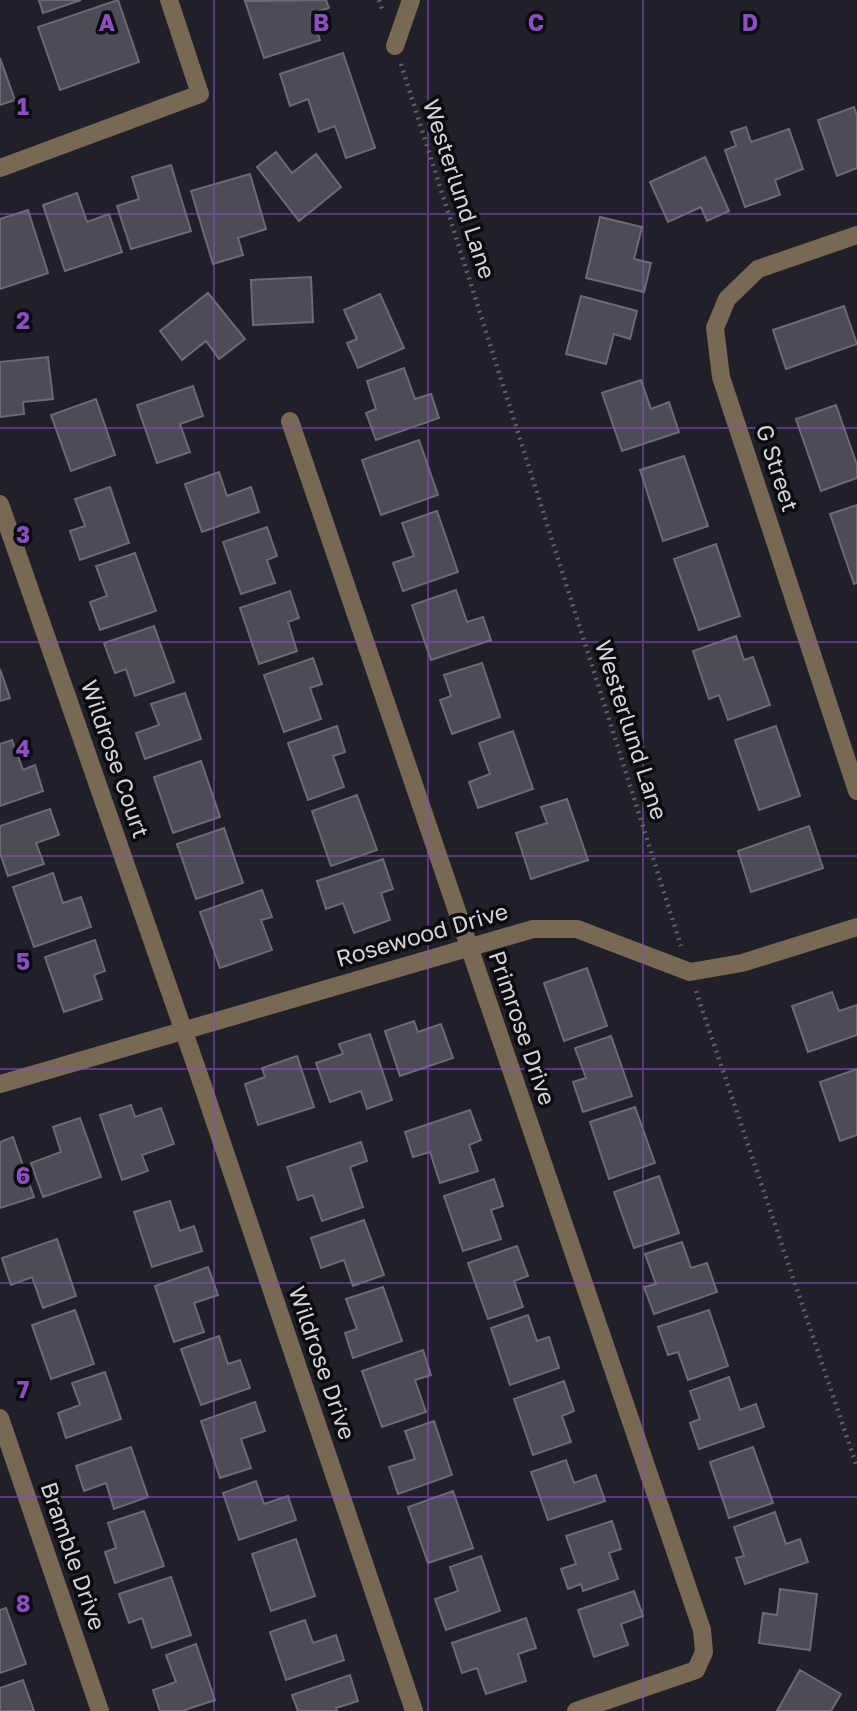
<svg xmlns="http://www.w3.org/2000/svg" width="857" height="1711" viewBox="0 0 857 1711" font-family="'Golos Text',sans-serif">
<style>
.building{fill:#4c4c54;stroke:#6b6b74;stroke-width:2}
.lines{fill:none;stroke-linecap:round;stroke-linejoin:round}
.path{stroke:#5f5f66;stroke-width:4.5;stroke-dasharray:2 5;stroke-linecap:butt}
.minor{stroke:#796854;stroke-width:18}
.grid{fill:none;stroke:#8d4ec4;stroke-width:2;stroke-opacity:0.55}
.labels{text-anchor:middle;stroke-width:7;stroke-linejoin:round;paint-order:stroke}
.street-label{font-size:23px;fill:#d4d4da;stroke:#0a0b0e}
.grid-label{font-size:23px;text-anchor:middle;font-weight:bold;fill:#8d4ec4;stroke:#0a0b0e;stroke-width:7;stroke-linejoin:round;paint-order:stroke}
</style>
<rect width="100%" height="100%" fill="#202028"/>
<path class="building" d="M39,0H81L43,13Z
M118,0L139,62L60,90L38,27Z
M326,0L329,8L311,14L320,40L264,58L245,1Z
M343,53L375,148L346,158L335,126L319,132L308,99L290,106L280,74Z
M0,58L15,100L0,105Z
M854,107L857,116V168L837,176L818,120Z
M746,127L751,142L789,129L803,169L775,180L780,195L745,207L725,150L736,146L731,132Z
M276,152L292,173L316,154L341,187L299,221L257,167Z
M705,157L729,211L707,221L701,207L668,222L650,182Z
M171,165L191,231L131,249L117,206L139,199L132,177Z
M250,174L266,229L238,238L243,255L213,264L191,191Z
M77,193L87,222L109,214L122,252L65,271L43,205Z
M28,210L48,273L0,289V219Z
M600,217L642,227L634,259L651,263L644,292L586,278Z
M311,277L313,322L253,325L251,280Z
M208,293L245,339L219,359L206,341L182,360L160,331Z
M380,294L404,348L358,368L347,343L357,339L344,310Z
M581,296L637,311L630,339L614,334L606,364L566,354Z
M844,306L857,344L786,369L773,330Z
M48,357L53,399L23,402L24,414L0,417V362Z
M404,368L415,399L431,394L439,418L376,440L366,413L376,409L367,381Z
M641,380L651,409L669,402L679,432L622,451L602,393Z
M193,386L203,416L180,424L190,452L157,463L137,405Z
M96,399L115,455L71,471L51,415Z
M836,405L857,465V478L821,491L796,419Z
M419,440L438,495L381,515L362,460Z
M684,456L708,526L663,541L640,470Z
M219,472L227,496L251,487L259,512L202,532L185,484Z
M110,487L129,543L80,560L70,531L85,526L75,499Z
M857,505V583L854,584L830,514Z
M437,511L458,572L403,591L393,563L414,556L402,523Z
M267,527L277,556L267,560L275,583L241,594L223,542Z
M716,544L740,616L699,630L674,559Z
M135,553L156,611L100,630L90,602L107,596L96,566Z
M456,590L467,622L483,617L491,640L431,660L412,605Z
M290,591L299,618L288,622L297,651L259,664L240,608Z
M154,626L174,682L135,696L126,669L115,673L104,643Z
M736,636L744,660L753,657L770,705L728,720L719,695L709,699L693,651Z
M313,658L322,684L310,688L321,719L284,732L264,675Z
M482,663L500,717L452,734L440,700L451,696L444,675Z
M0,669L10,698L0,701Z
M185,693L201,739L145,759L136,733L159,725L151,704Z
M337,726L345,752L333,756L344,787L308,800L288,743Z
M776,726L800,796L759,810L735,740Z
M513,731L533,789L478,808L469,782L490,774L479,743Z
M12,740L23,770L35,765L43,791L0,806V744Z
M201,761L220,817L173,833L154,777Z
M357,795L377,850L331,866L312,811Z
M567,799L588,860L531,879L516,833L547,823L541,807Z
M50,809L59,835L36,843L44,864L8,876L0,853V826Z
M809,826L823,868L751,892L738,851Z
M224,828L243,883L196,899L177,844Z
M383,859L393,889L381,893L390,920L354,933L343,903L326,909L317,881Z
M53,873L63,903L81,897L91,927L34,947L13,887Z
M262,890L272,917L261,920L272,950L220,968L200,912Z
M95,940L105,971L94,975L102,999L64,1012L45,957Z
M587,968L607,1026L564,1041L544,983Z
M832,992L839,1011L857,1005V1035L808,1052L792,1006Z
M414,1021L418,1032L441,1024L453,1058L400,1076L385,1031Z
M370,1034L392,1100L367,1109L361,1091L330,1102L316,1063L343,1054L339,1044Z
M611,1036L632,1096L583,1112L573,1082L586,1078L575,1048Z
M297,1056L314,1107L258,1125L245,1084L265,1077L262,1068Z
M857,1069V1135L840,1141L820,1082Z
M131,1105L135,1117L161,1108L174,1144L142,1155L148,1171L122,1180L100,1115Z
M635,1107L655,1163L609,1179L590,1122Z
M470,1110L481,1140L469,1145L478,1171L440,1183L430,1152L413,1157L405,1132Z
M80,1118L101,1177L43,1197L31,1163L61,1152L53,1127Z
M13,1137L34,1197L0,1208V1142Z
M361,1142L367,1161L350,1167L363,1207L322,1221L313,1195L298,1200L287,1167Z
M659,1176L679,1233L634,1248L614,1192Z
M494,1179L503,1206L491,1210L501,1239L463,1251L444,1196Z
M170,1201L180,1231L194,1226L202,1251L152,1267L134,1212Z
M364,1220L384,1275L353,1286L344,1260L321,1268L311,1238Z
M57,1239L76,1296L43,1308L32,1277L11,1285L2,1258Z
M682,1242L691,1268L707,1263L717,1292L654,1314L644,1287L656,1284L645,1254Z
M517,1246L528,1276L514,1281L523,1307L488,1319L468,1263Z
M208,1267L218,1295L194,1303L204,1332L174,1342L155,1286Z
M383,1287L402,1341L353,1358L345,1333L357,1329L346,1299Z
M75,1310L94,1364L51,1379L32,1325Z
M709,1310L728,1366L688,1380L678,1352L668,1355L658,1327Z
M528,1315L537,1341L549,1337L559,1368L510,1385L491,1328Z
M219,1336L228,1364L240,1360L250,1388L201,1405L181,1349Z
M423,1350L431,1375L415,1380L426,1412L382,1427L362,1371Z
M105,1372L121,1419L66,1438L58,1413L80,1405L72,1383Z
M729,1377L740,1410L756,1404L764,1427L699,1449L690,1423L700,1419L690,1391Z
M564,1381L574,1411L562,1416L571,1442L533,1455L514,1399Z
M255,1402L265,1431L241,1439L251,1468L220,1478L201,1421Z
M434,1421L452,1475L398,1494L389,1467L415,1459L405,1431Z
M131,1447L148,1497L114,1509L106,1483L84,1491L76,1466Z
M753,1447L773,1503L729,1518L710,1462Z
M566,1460L574,1483L596,1475L605,1501L548,1520L531,1472Z
M256,1481L264,1504L288,1496L296,1520L239,1540L223,1493Z
M453,1491L473,1548L428,1563L408,1507Z
M144,1511L164,1566L115,1583L105,1552L116,1548L108,1523Z
M775,1512L786,1544L800,1539L808,1562L745,1584L736,1558L744,1556L734,1527Z
M612,1521L621,1549L609,1553L618,1579L583,1591L581,1584L568,1589L561,1569L576,1564L566,1536Z
M296,1539L315,1596L271,1611L252,1554Z
M481,1556L500,1611L446,1630L435,1599L458,1591L450,1567Z
M171,1577L191,1635L152,1648L142,1618L129,1623L119,1594Z
M780,1589L817,1594L810,1650L759,1643L763,1613L777,1615Z
M634,1591L643,1616L621,1624L628,1645L594,1657L578,1610Z
M6,1608L26,1664L0,1673V1610Z
M526,1618L536,1648L518,1654L526,1681L486,1694L477,1668L462,1673L452,1643Z
M305,1620L313,1643L336,1635L344,1660L286,1680L270,1632Z
M196,1644L215,1700L182,1711H160L153,1690L176,1682L166,1655Z
M800,1670L841,1694L831,1711H777Z
M350,1675L358,1701L336,1708L337,1711H298L292,1695Z
M23,1680L34,1711H0V1688Z"/>
<g class="lines">
<path class="path" d="M379,0L383,12
M401,64L681,946
M696,991L857,1467"/>
<path class="minor" d="M395,46L411,0
M0,168L200,94L169,0
M857,235L758,269L727,299L715,328L721,377L857,791
M290,421L702,1630L704,1652L696,1670L576,1711
M0,504L199,1075L414,1711
M0,1084L533,929H577L690,972L742,963L857,927
M0,1418L100,1711"/>
</g>
<path class="grid" d="M214,0V1711M428,0V1711M643,0V1711M0,214H857M0,428H857M0,642H857M0,856H857M0,1069H857M0,1283H857M0,1497H857"/>
<g class="labels">
<g class="street-label">
<text transform="translate(459 189) rotate(72)" y="8">Westerlund Lane</text>
<text transform="translate(777 468) rotate(72)" y="8">G Street</text>
<text transform="translate(631 730) rotate(72)" y="8">Westerlund Lane</text>
<text transform="translate(115 759) rotate(71)" y="8">Wildrose Court</text>
<text transform="translate(422 935) rotate(-16)" y="8">Rosewood Drive</text>
<text transform="translate(522 1028) rotate(71)" y="8">Primrose Drive</text>
<text transform="translate(322 1363) rotate(71)" y="8">Wildrose Drive</text>
<text transform="translate(73 1556) rotate(71)" y="8">Bramble Drive</text>
</g>
</g>
<g class="grid-label">
<text x="107" y="31">A</text>
<text x="321" y="31">B</text>
<text x="536" y="31">C</text>
<text x="750" y="31">D</text>
<text x="23" y="115">1</text>
<text x="23" y="329">2</text>
<text x="23" y="543">3</text>
<text x="23" y="757">4</text>
<text x="23" y="970">5</text>
<text x="23" y="1184">6</text>
<text x="23" y="1398">7</text>
<text x="23" y="1612">8</text>
</g>
</svg>
